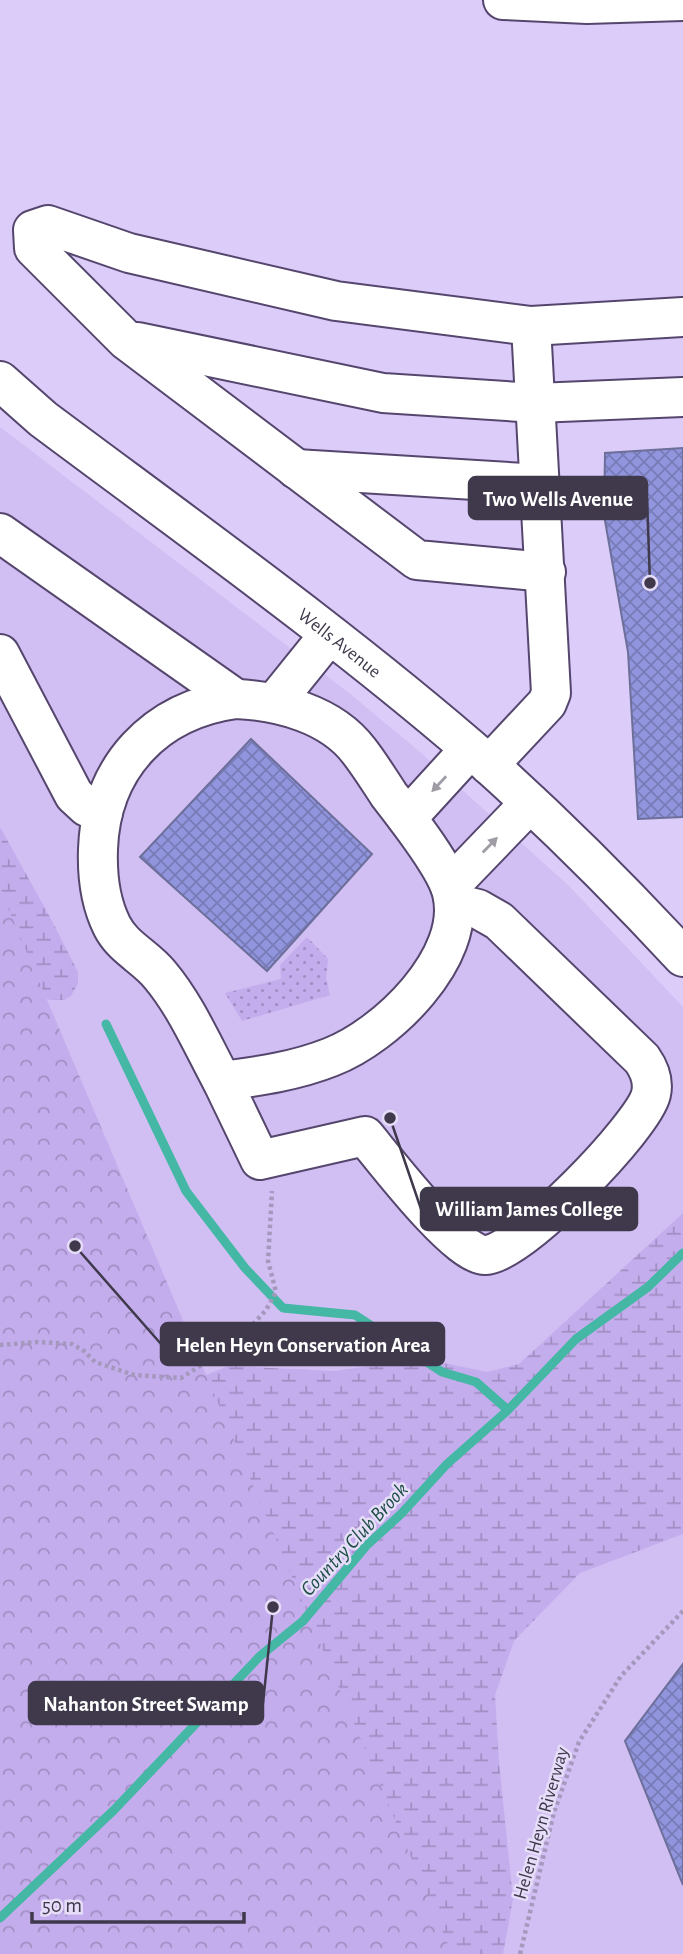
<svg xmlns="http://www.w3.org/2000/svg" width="683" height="1954" viewBox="0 0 683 1954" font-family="'Alegreya Sans',sans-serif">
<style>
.built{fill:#d1bef3}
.grass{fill:url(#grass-dots)}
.wetland{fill:url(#wetland-marsh)}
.park{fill:url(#park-crowns)}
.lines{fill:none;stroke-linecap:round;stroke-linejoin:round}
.stream{stroke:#44b7a5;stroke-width:9}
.building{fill:url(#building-cross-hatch);stroke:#6c6f99;stroke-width:2}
.minor-casing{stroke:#55466d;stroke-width:42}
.major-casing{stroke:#55466d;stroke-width:42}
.path{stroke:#a598bd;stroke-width:4.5;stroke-dasharray:3.5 3.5;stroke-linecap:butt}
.minor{stroke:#fff;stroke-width:38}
.major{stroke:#fff;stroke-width:38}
.oneway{fill:#9f9ca5}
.labels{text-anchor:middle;stroke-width:5;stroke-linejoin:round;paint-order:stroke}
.street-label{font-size:19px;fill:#3f394b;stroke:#e6ddf9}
.water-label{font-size:21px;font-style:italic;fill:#1d4e46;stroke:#e6ddf9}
.leader{fill:none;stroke:#3f394b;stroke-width:2.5}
.callout-dot{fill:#3f394b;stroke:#e6ddf9;stroke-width:2.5}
.callout{fill:#3f394b;stroke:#3f394b;stroke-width:2.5}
.callout-label{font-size:21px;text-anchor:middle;font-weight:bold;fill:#fff}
</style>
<defs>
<pattern id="grass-dots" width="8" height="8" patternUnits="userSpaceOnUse" patternTransform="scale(1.75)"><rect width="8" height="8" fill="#c4aded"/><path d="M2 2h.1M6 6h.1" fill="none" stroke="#a18ec2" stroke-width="1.8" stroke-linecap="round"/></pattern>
<pattern id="wetland-marsh" width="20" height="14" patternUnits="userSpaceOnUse" patternTransform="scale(1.75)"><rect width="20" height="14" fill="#c4aded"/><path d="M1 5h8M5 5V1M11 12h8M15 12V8" fill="none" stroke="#a18ec2"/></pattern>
<pattern id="park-crowns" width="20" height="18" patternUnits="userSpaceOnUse" patternTransform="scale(1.75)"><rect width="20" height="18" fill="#c4aded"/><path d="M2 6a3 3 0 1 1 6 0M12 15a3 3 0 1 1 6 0" fill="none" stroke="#a18ec2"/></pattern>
<pattern id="building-cross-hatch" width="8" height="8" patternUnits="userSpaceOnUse" patternTransform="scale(1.75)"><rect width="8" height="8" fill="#9195de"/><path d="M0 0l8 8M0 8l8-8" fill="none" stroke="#787bb6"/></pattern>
</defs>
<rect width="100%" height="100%" fill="#dcccfa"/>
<path class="built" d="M0,427L349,693L420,752L568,885L683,1007V1229L302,1602L0,889Z
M683,1231V1954H452L305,1609Z"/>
<path class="grass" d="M307,937L328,959L326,978L330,995L242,1021L225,993L281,979L280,965Z"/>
<path class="wetland" d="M0,827L51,919L78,972V983L71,996L64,1000H49L23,987L0,958Z
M683,1213V1534L580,1573L514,1641L495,1695L499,1762L513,1899L503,1954H0V1382L170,1390L228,1366L335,1371L391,1363L415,1357L487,1372L519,1364Z"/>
<path class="park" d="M0,889L452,1954H0Z"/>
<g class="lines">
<path class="stream" d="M106,1024L186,1191L245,1268L283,1308L355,1315L442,1372L476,1382L508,1410
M0,1918L114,1810L260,1656L303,1621L366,1546L401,1514L447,1464L508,1410L576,1339L648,1287L683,1253"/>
</g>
<path class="building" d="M683,448V817L638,819L628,652L604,515L605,453Z
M251,739L372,854L267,971L140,857Z
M683,1664V1885L625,1741Z"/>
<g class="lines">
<defs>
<g id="minor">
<path d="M138,342L383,393L536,403L683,397"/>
<path id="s1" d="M0,381L43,419C193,531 346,640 487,763C555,824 621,890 683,957"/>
<path d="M296,469L541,484"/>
<path d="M0,533L236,699"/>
<path d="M546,572L417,560L126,340L34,248L33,230L48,225L129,253L336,301L531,326L683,317"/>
<path d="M0,654L74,795L87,807L103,812"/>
<path d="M236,699C279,701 331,714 359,751C370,765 379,780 389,795C406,817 446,867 452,893C468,957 386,1036 331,1057C296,1071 260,1076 222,1081C203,1046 186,1006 160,975C146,957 123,948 112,926C100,902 97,876 98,849C101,767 155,710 236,699Z"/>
<path d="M275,702L329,635"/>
<path d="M489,765L547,703L551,693L531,326"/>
<path d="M407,818L470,749"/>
<path d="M450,886L530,803"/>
<path d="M222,1081L260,1160L365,1136C385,1160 457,1255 485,1255C518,1256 644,1126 651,1094C654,1081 649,1069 642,1059L499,921L478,909L454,903"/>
</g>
<path id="major" d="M503,0L587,4L683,1"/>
</defs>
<use href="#minor" class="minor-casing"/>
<use href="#major" class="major-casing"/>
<path class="path" d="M0,1345L38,1342L72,1344L84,1351L95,1362L134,1375L181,1378L228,1348L245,1333L266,1310L276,1292L268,1261L272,1191
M520,1954L554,1812L579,1742L621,1676L683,1611"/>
<use href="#minor" class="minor"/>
<use href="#major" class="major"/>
</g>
<defs><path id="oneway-solid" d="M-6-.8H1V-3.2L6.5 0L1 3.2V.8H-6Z" transform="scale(1.75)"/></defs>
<g class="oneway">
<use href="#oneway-solid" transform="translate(439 784) rotate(133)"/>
<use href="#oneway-solid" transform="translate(490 845) rotate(-46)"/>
</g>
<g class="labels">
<g class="street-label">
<text dy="7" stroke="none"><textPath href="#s1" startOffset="429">Wells Avenue</textPath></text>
<text transform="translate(540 1823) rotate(-74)" y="7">Helen Heyn Riverway</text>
</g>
<g class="water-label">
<text transform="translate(354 1539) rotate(-47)" y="7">Country Club Brook</text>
</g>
</g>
<path class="leader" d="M650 583L647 498M390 1118L421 1209M75 1246L161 1344M273 1607L263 1703"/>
<g class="callout-dot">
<circle cx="650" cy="583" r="7"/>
<circle cx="390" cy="1118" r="7"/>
<circle cx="75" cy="1246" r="7"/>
<circle cx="273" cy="1607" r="7"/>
</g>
<g class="callout">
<rect x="469" y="477" width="178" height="42" rx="7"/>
<rect x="421" y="1188" width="216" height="42" rx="7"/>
<rect x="161" y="1323" width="283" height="42" rx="7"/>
<rect x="29" y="1682" width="234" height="42" rx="7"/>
</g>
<g class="callout-label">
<text x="558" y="506">Two Wells Avenue</text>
<text x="529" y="1216">William James College</text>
<text x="303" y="1352">Helen Heyn Conservation Area</text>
<text x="146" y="1711">Nahanton Street Swamp</text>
</g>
<path d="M32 1912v10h212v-10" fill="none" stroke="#3f394b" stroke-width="3.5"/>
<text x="42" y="1912" font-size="21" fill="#3f394b" stroke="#e6ddf9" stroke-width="5" paint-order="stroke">50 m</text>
</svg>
